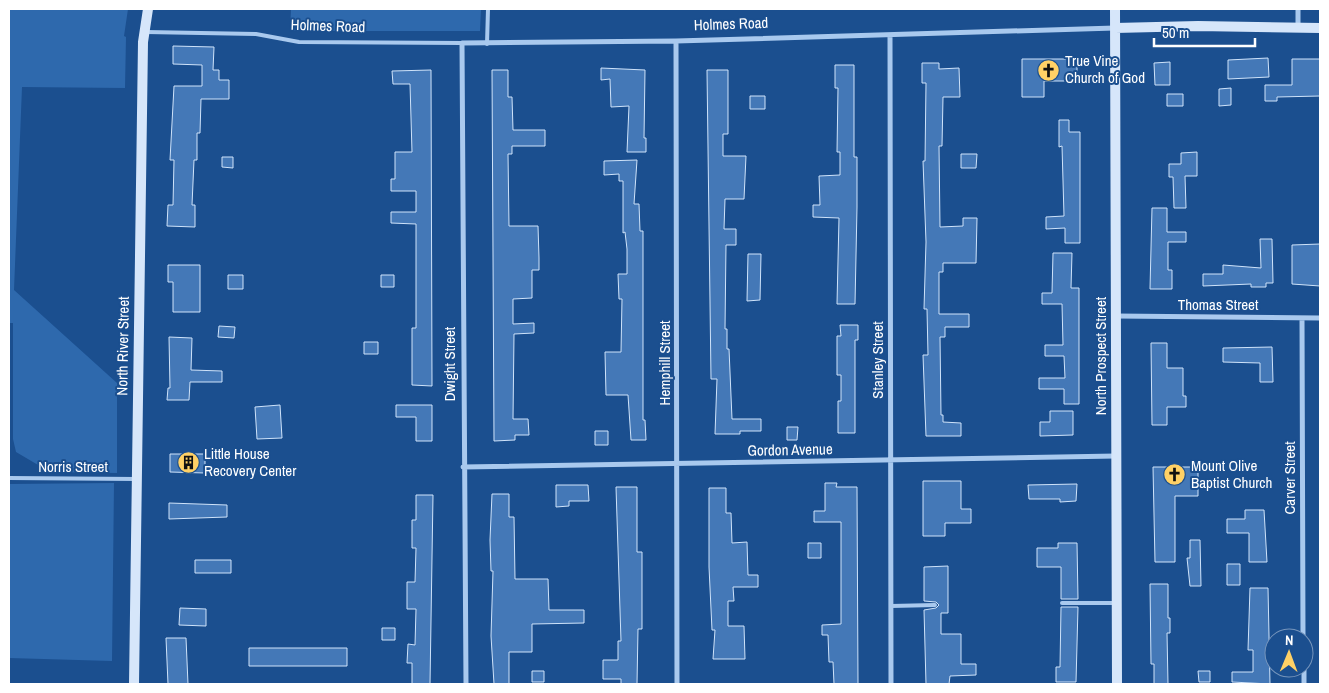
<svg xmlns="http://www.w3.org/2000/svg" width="1329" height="693" viewBox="0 0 1329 693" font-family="'Archivo Narrow',sans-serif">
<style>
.green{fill:#2e69ad}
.building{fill:#4478b7;stroke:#cfe3fa}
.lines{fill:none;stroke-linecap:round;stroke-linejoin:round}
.lane{stroke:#a9c9ee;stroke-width:4}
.street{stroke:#a9c9ee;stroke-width:5}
.secondary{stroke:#d6e6fa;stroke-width:10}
.labels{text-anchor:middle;stroke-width:4;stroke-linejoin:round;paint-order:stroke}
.street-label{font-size:15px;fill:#fff;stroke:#1b4f8f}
.poi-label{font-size:15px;fill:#fff;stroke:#1b4f8f;text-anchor:start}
</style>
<rect width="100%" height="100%" fill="#1b4f8f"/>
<path class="green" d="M9,9H128L124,36L126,37L125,88L22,87L14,290L117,383V473L50,472L16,452L13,439V323H9Z
M291,9H481L480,31H290Z
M114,483L112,661L9,658V484Z"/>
<path class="building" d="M173,46L214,47L213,70H219V80H229V99H201L200,133H197V160H194L192,205H195V227L167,226L168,205H173L174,160H170L174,86H202V65L173,64Z
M1268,58L1269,77L1228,79V60Z
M1022,59H1077V81H1044V97H1022Z
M1292,59H1320V96L1277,97V101H1265V85H1292Z
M1170,62V85H1155L1154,63Z
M922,63H939V69L959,68L960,97H943L942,146H939L940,227L963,226V218H977L976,263H943V272H939V314H969V327H945V337H940L941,415H943V422L961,423V436H926L923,355H928L927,309H924L926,242L923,161H925L926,83H922Z
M835,65H854V157H857V207L855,304H837L839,218L813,217V205H820L819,176L840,175V152H837L838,88H835Z
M601,68L645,70L644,138H646V152H627L629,106L611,107L610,79L601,80Z
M431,70L432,386L412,385V328H416V224L391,223V212H416V191H391V179H395V152H412L410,84H393L392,71Z
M492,70H508V97H512L513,130H545V146H512V154H508L509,226H538L539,258V270H532V298L513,299V324L534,323V333L514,334L513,419H528L529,435H515V440L494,441Z
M707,70H728V134H723V156H746L744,199H725L724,229H736V245H726L725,329H727V349H729L732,419H761V431H740V434H715L717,379H711Z
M1231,88V105L1219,106V89Z
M1167,94H1183V106H1167Z
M750,96H765V109H750Z
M1059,120H1069V132H1080V243H1065V228L1046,229V217L1064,216L1062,146L1059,147Z
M1197,152V176H1185L1186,208H1174L1173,177H1169V164H1181V153Z
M961,154H977L976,168H961Z
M222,157H233V168L222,167Z
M637,160L634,204H639L640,231H643V420H645L646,440H631L628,395H606L605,352H621L622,299H619L618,274H627V249L625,232L623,233V181H619V174L604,175V161Z
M1152,208H1167V232H1186V242H1168V270H1172V289H1150Z
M1260,239H1272L1273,283H1266V287H1251V284L1203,286V274H1223V265L1261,268Z
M1320,244V286L1292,284V245Z
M1053,253H1072L1071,288H1079V404H1064V389H1039V378H1065L1064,356H1045V345H1063L1062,304H1042V293H1052Z
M748,254H761L760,300L747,301Z
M168,265H200V312H173V282H168Z
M228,275H243V289H228Z
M381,275H394V287H381Z
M840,325H858V340H855V433H838V401H841V375H837V336H841Z
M219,326L235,327L234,338L218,337Z
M169,337L192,338L191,370L222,371V382H190L189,400H167L168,388H170Z
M364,342H378V354H364Z
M1151,343H1167V368H1183V396H1186V407H1167V425H1152Z
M1272,347L1273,382H1260V363L1223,362V348Z
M280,405L282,438L257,439L255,407Z
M396,405H432V441H416V417H396Z
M1050,411H1073V435L1040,436V422H1050Z
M787,427H798L797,440H787Z
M595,431H608V445H595Z
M170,454H205V473L170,472Z
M1153,467H1198V496H1175V562H1155Z
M923,481H961V509H971V523H945V536H923Z
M825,483H837L836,487H857L858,684H834L833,662H829L828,635H822V625L841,624V522H814V511H825Z
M1077,484L1076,501L1060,502V499H1029L1028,485Z
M556,485H588L589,501H569V506L556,507Z
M616,487H637V552H642V629H638L637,684H621V679H603V660H618V641H621Z
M709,488H726V513H731L732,543L747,542L748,575H758V587H733L734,601H728V626H744L745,659H713L715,630H712L709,567Z
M492,494H509V517H514L515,579H548L549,610H584V623L532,624V652H509V684H494L491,636L493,571H491L490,540Z
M416,495H433L430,684H412V663H407L408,644L415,645L416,609H407V582H415L416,548H412V520H416Z
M169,503L227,505V517L169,519Z
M1245,510H1264L1267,562H1249V533H1227V519H1245Z
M1190,540H1200L1201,586H1190L1187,558H1190Z
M808,543H821V558H808Z
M1058,543H1077L1078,599H1061V567H1037V548H1058Z
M195,560H231V573H195Z
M1227,564H1240V585H1227Z
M948,566V613H941V634H961V664H976V675L950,676L949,684H926L924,610L936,608L939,605L936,602L924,601V567Z
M1150,584H1168V618H1170V633H1167L1168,684H1154V664H1151Z
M1250,588H1268L1270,684L1232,682V672H1253V650H1248Z
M1061,607H1078L1076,682H1056V667H1060Z
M180,608L206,609V626L179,625Z
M382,628H395V640H382Z
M166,638H186L188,684H168Z
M249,648H347V666H249Z
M532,671H544V682H532Z
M1198,671H1210V682H1199Z"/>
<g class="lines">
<path class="lane" d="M146,32L256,34L299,42L462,43
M487,44L488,9
M9,478L136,479
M1062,603H1117
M891,606L935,605"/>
<path class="street" d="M1298,9V27
M890,36L891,684
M676,41L677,684
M1116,316L1320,318
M1302,318L1303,638
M463,467L1116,456
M1304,668V684
M466,684L462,43L676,41L1115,28"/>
<path class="secondary" d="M1115,9L1117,684
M1115,28L1198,26L1320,28
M134,684L143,42L148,9"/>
</g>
<defs>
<symbol id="church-disc" viewBox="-11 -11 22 22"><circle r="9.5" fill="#ffd166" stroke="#1b4f8f"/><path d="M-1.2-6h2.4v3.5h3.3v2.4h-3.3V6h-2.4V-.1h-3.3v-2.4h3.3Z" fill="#111"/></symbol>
<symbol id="building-disc" viewBox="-11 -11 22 22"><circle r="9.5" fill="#ffd166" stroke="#1b4f8f"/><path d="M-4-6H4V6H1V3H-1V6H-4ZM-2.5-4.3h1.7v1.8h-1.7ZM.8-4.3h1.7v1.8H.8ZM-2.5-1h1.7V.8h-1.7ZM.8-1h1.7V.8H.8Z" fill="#111"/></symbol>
</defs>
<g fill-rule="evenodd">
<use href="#church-disc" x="1036" y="58" width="25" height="25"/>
<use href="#building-disc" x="176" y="450" width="25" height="25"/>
<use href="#church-disc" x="1162" y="462" width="25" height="25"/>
</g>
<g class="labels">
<g class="street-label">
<text transform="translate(731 24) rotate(-2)" y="5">Holmes Road</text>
<text transform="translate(328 26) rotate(2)" y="5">Holmes Road</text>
<text x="1218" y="310">Thomas Street</text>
<text transform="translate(123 346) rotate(-89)" y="5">North River Street</text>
<text transform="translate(1101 356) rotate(-90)" y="5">North Prospect Street</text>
<text transform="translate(878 360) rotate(-90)" y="5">Stanley Street</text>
<text transform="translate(665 363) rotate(-90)" y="5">Hemphill Street</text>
<text transform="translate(450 364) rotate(-90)" y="5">Dwight Street</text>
<text transform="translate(790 450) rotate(-1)" y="5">Gordon Avenue</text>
<text x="73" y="472">Norris Street</text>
<text transform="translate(1290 478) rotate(-90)" y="5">Carver Street</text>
</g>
<g class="poi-label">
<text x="1065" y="66">True Vine<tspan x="1065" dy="17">Church of God</tspan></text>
<text x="204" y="459">Little House<tspan x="204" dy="17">Recovery Center</tspan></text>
<text x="1191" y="471">Mount Olive<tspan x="1191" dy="17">Baptist Church</tspan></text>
</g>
</g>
<rect width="1329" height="693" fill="none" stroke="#ffffff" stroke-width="20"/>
<g transform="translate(1289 653) rotate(1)"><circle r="24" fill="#1b4f8f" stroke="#7695bc"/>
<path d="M0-4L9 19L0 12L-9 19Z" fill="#ffd166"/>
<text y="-8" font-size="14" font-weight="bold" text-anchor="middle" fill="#ffffff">N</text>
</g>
<path d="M1154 38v8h101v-8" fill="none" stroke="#ffffff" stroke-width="2.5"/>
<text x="1162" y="38" font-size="15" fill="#ffffff" stroke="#1b4f8f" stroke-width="4" paint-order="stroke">50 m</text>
</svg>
